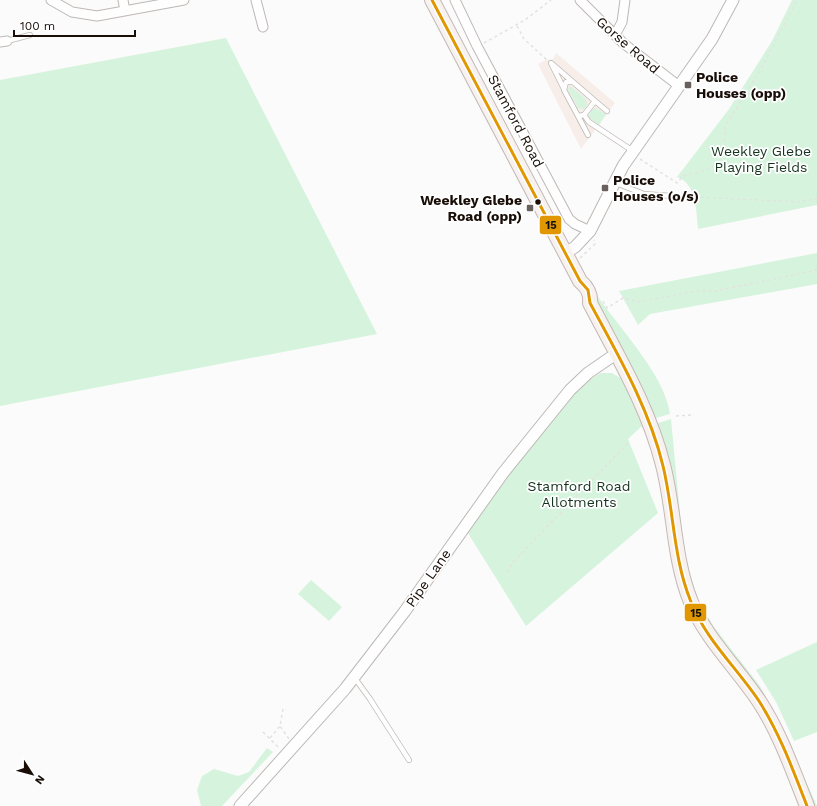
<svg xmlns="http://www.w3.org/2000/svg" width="817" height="806" viewBox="0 0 817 806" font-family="'Work Sans',sans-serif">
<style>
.built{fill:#f7eee9}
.green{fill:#d6f4dd}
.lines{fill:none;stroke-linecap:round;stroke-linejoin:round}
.service-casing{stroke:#bdb8b5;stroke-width:6}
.minor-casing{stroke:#bdb8b5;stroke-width:11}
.tertiary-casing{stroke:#bdb8b5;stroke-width:13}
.primary-casing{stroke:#c2b8b5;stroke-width:16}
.path{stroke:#e3e2e2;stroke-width:1.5;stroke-dasharray:3 3;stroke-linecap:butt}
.service{stroke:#fefefe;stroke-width:4.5}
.minor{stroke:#fefefe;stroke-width:9}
.tertiary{stroke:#fefefe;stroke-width:11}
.primary{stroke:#f7f2ef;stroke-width:14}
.bus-1-casing{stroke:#fff;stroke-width:6}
.bus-1{stroke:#e19701;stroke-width:3}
.poi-dot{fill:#67605c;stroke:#fff;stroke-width:1.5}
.bus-dot{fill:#180d07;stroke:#fff;stroke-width:1.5}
.labels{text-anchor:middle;stroke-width:3.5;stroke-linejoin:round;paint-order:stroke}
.street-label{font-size:14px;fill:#180d07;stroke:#fff}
.poi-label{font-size:14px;font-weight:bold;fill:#180d07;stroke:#fff;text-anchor:start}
.park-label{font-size:14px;fill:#13331e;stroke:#fff}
.line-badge{stroke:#fff;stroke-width:1.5}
.pale-badge-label{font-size:11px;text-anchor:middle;font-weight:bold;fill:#111}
</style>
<rect width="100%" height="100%" fill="#fbfbfb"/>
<path class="built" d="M556,53L615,103L581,149L538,64L546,60L553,59Z"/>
<path class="green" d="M792,0H817V205L698,229C696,210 697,184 677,177L729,109L772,41Z
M226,38L377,334L0,406V80Z
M570,86L586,99L587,105L584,109L578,108L568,89Z
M595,108L606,114L599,125L589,117L590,111Z
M817,253V284L650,314L638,325L619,291Z
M594,291C617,326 665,374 670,414L652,419L591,293Z
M601,373H612L622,379L643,425L628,439L658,513L526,626L466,530C492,496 517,461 544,428C562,407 576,386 601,373Z
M671,419L684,556L699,602L714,627L760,686L778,719L817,806H812L692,593L655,424Z
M311,580L342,607L329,621L298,594Z
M817,642V732L794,741L776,702L756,670Z
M267,748L273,752L222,806H201L197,790L202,776L214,769L238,776L249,772Z"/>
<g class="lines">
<defs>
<path id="service" d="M7,41L30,35
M564,89L551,63L573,82
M595,101L607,111
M584,115L578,116L564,90L566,82H573L595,101L584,115L589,122L633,151
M578,116L588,135
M616,183L644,194L672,196
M354,677L370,699L409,760"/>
<path id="minor" d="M51,0L72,12L97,16L184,0
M123,0L125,11
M256,0L263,27
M455,0L477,46L569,219L575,224L590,231
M580,0L623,43L679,86
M615,35L622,22L625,0
M0,42L7,41"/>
<path id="tertiary" d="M565,253L575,247L590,231L623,166L712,39L733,0
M240,806L345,689L405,611L503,473L570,390L588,373L617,353"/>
<path id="primary" d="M432,0L580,281C587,287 591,293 590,303C617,355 649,408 663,465C675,511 673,558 691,602C706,639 737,668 759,701C780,733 793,771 807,806"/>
</defs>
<use href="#service" class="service-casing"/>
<use href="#minor" class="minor-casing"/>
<use href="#tertiary" class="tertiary-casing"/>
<use href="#primary" class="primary-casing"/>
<path class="path" d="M517,26L524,39L547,60
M484,43L525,20L551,0
M640,159L677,183L683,176L707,170L719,162L725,144V126L761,69L797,0
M677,196L798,202L817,199
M580,258L595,244L594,240
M603,301L607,308L623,298L638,302L696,291H716L817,270
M676,416L692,415
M507,572L514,561L629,442
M283,709L280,726L289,739
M263,732L280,749
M270,738L280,726"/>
<use href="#service" class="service"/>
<use href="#minor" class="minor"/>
<use href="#tertiary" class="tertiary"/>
<use href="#primary" class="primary"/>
<defs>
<path id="bus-1" d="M432,0L580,281L588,290L590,303C618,355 649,408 663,466C674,511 673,558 691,602C706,640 737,668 759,701C780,734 793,770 807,806"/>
</defs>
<use href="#bus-1" class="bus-1-casing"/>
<use href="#bus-1" class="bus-1"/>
</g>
<g class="poi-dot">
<rect x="684" y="81" width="8" height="8" rx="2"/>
<rect x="601" y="184" width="8" height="8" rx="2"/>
<rect x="526" y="204" width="8" height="8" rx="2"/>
</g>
<circle class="bus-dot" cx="538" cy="202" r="3.5"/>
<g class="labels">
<g class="street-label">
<text transform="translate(628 45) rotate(41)" y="5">Gorse Road</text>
<text transform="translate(516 121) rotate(62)" y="5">Stamford Road</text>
<text transform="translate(428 578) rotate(-55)" y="5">Pipe Lane</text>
</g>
<g class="poi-label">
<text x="696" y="82">Police<tspan x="696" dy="16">Houses (opp)</tspan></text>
<text x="613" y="185">Police<tspan x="613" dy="16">Houses (o/s)</tspan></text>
<text x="522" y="205" text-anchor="end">Weekley Glebe<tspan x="522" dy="16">Road (opp)</tspan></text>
</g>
<g class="park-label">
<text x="761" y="156">Weekley Glebe<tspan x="761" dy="16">Playing Fields</tspan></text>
<text x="579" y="491">Stamford Road<tspan x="579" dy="16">Allotments</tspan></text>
</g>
</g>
<g class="line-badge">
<rect x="539" y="215" width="23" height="20" rx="4" fill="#e19701"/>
<rect x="684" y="603" width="23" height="19" rx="4" fill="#e19701"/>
</g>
<g class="pale-badge-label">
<text x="551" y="229">15</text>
<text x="696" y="617">15</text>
</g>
<g transform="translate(32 774) rotate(126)" stroke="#ffffff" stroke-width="3" paint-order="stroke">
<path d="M0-3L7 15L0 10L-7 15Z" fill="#180d07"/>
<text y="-6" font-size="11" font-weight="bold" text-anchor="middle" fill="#180d07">N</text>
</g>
<path d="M14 30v6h121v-6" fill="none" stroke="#180d07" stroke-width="2"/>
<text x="20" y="30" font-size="12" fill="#180d07" stroke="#ffffff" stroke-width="3" paint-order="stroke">100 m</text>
</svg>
